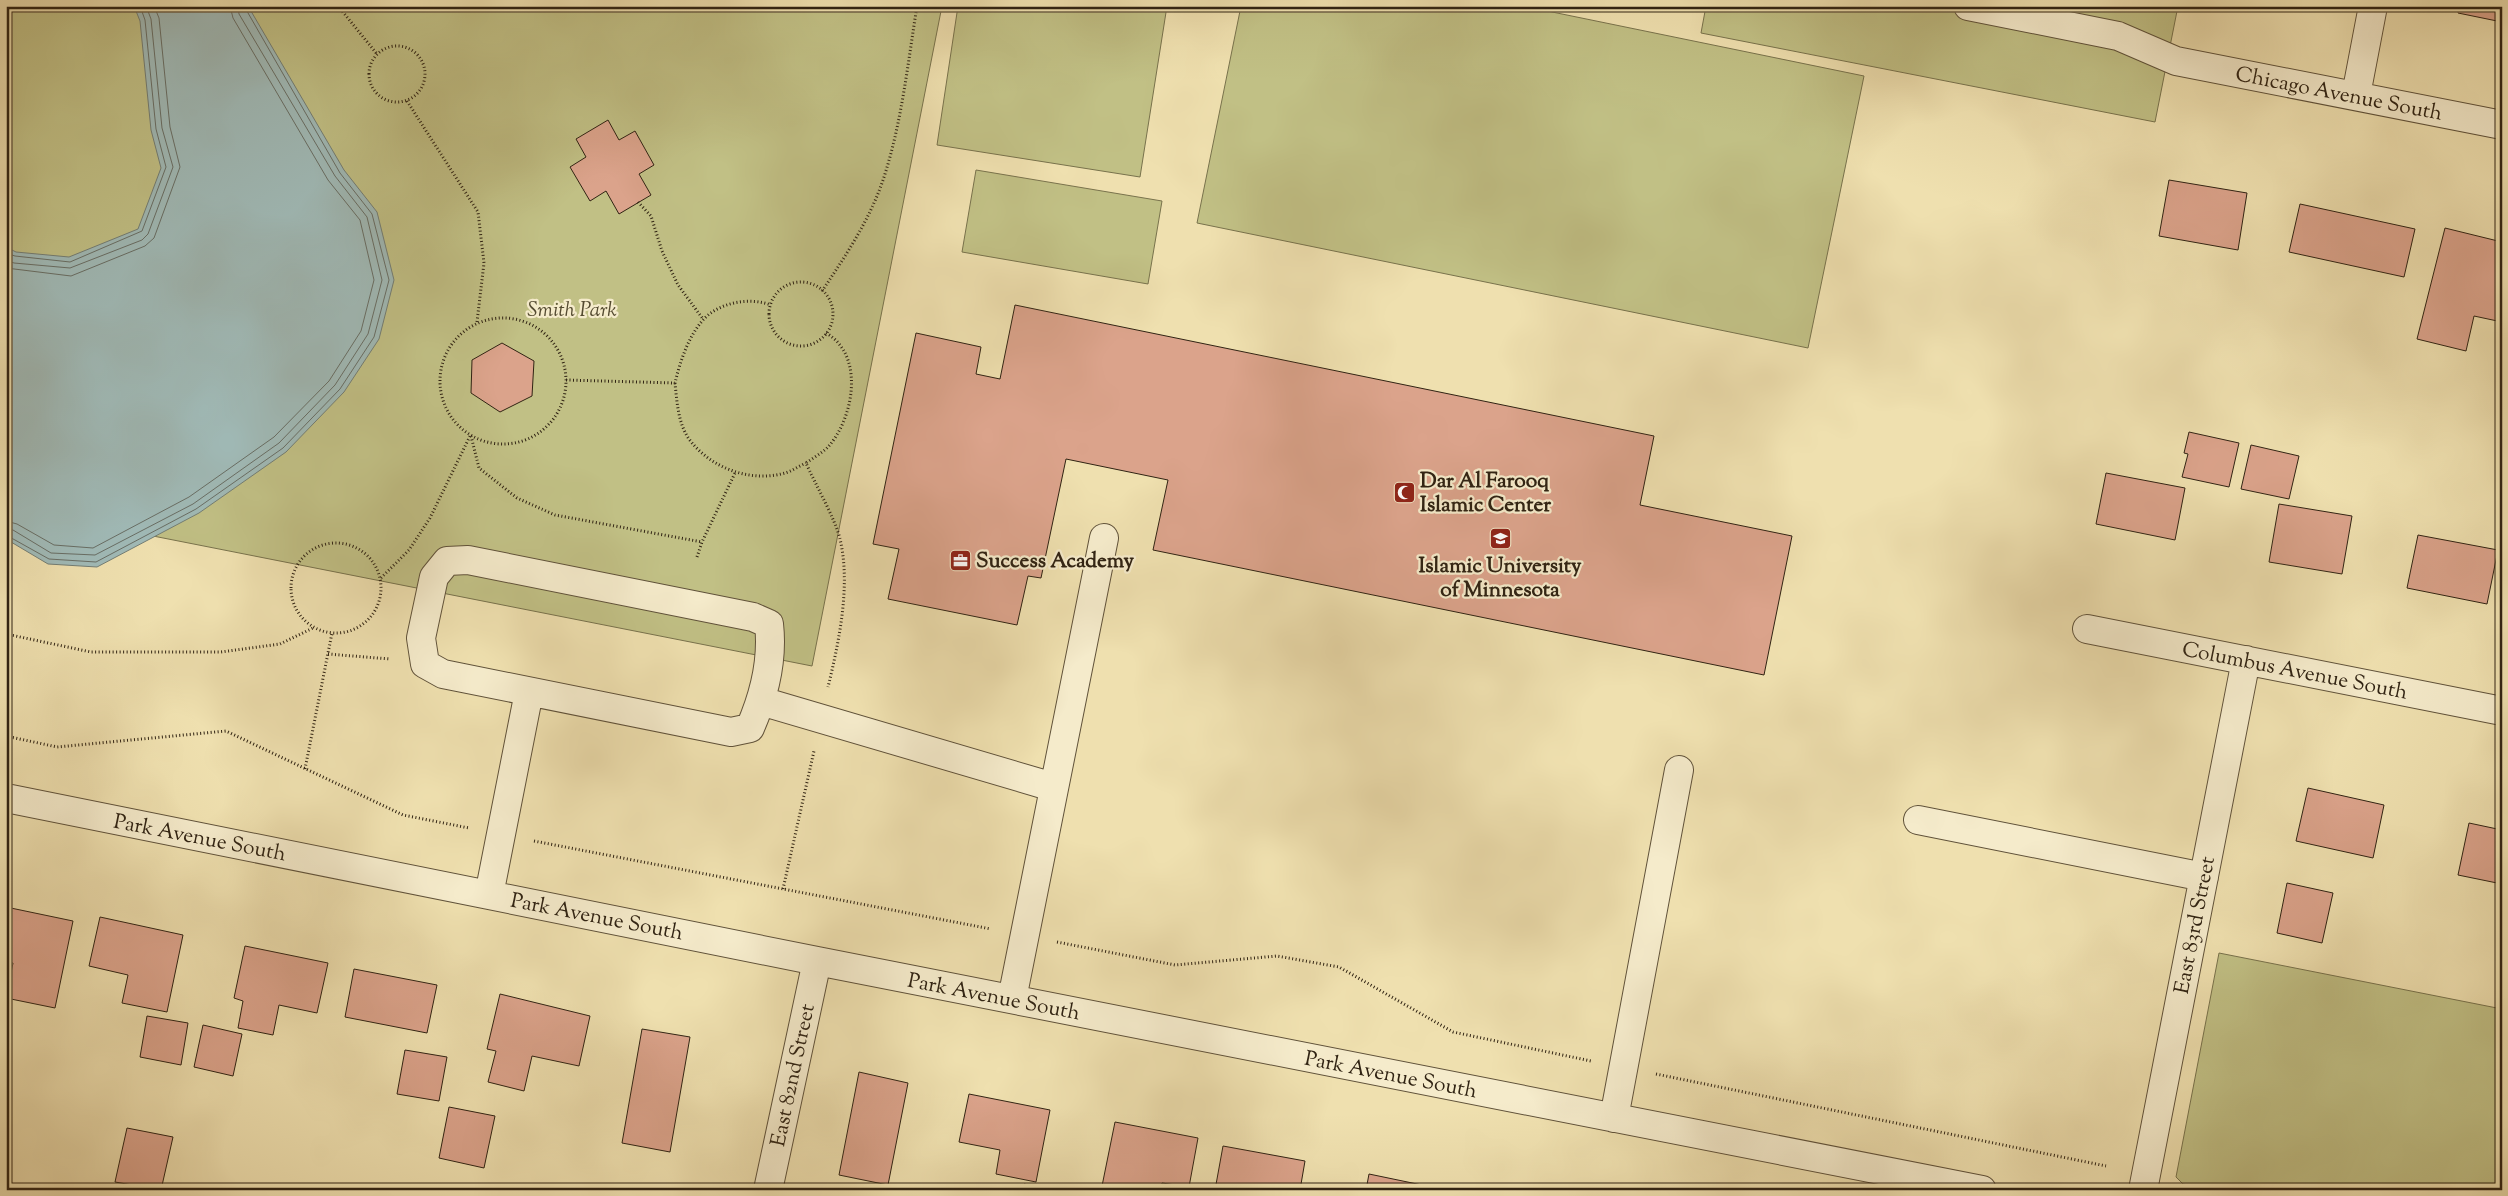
<svg xmlns="http://www.w3.org/2000/svg" width="2508" height="1196" viewBox="0 0 2508 1196" font-family="'Sorts Mill Goudy',serif">
<style>
.green{fill:#c1c085;stroke:#78724c}
.water{fill:#a0bab7;stroke:#737e75}
.lines{fill:none;stroke-linecap:round;stroke-linejoin:round}
.shore{stroke:#686e65;stroke-width:1}
.building{fill:#dba38b;stroke:#302313}
.minor-casing{stroke:#60523a;stroke-width:30}
.path{stroke:#302313;stroke-width:3;stroke-dasharray:1 2.5;stroke-linecap:butt}
.minor{stroke:#f5ebcb;stroke-width:28}
.labels{text-anchor:middle;stroke-width:4.5;stroke-linejoin:round;paint-order:stroke}
.street-label{font-size:21px;fill:#302313;stroke:#f5ebcb}
.park-label{font-size:21px;font-style:italic;fill:#544a30;stroke:#f5ebcb}
.poi-label{font-size:21px;font-weight:bold;fill:#302313;stroke:#f5ebcb;text-anchor:start}
</style>
<rect width="100%" height="100%" fill="#efe0af"/>
<filter id="stains"><feTurbulence type="fractalNoise" baseFrequency=".004" numOctaves="4"/><feColorMatrix values="0 0 0 0 .2 0 0 0 0 .09 0 0 0 0 .02 0 0 0 .5 -.17"/></filter>
<radialGradient id="worn" r=".72"><stop offset=".6" stop-color="#630" stop-opacity="0"/><stop offset="1" stop-color="#630" stop-opacity=".3"/></radialGradient>
<path class="green" d="M6,6H942L812,666L6,507Z
M958,6H1167L1140,177L937,145Z
M1241,6H1523L1864,76L1808,348L1197,223Z
M1706,6H2178L2155,122L1701,33Z
M976,170L1162,201L1148,284L962,252Z
M2219,953L2502,1009V1190H2212L2183,1184L2176,1177Z"/>
<path class="water" d="M134,6H248L344,170L377,212L394,280L379,339L344,392L286,452L199,513L97,567L48,564L6,539V247L16,252L69,257L138,229L161,168L151,130L140,21Z"/>
<g class="lines">
<path class="shore" d="M6,253L15,256L70,262L142,231L166,167L156,129L145,20L140,6
M6,260L14,263L70,268L142,240L148,234L173,167L162,128L151,19L146,6
M6,268L71,276L145,246L154,238L180,167L170,127L159,18L154,6
M6,521L17,524L54,545L93,548L189,497L274,437L329,381L361,331L374,280L360,220L328,180L233,18L230,6
M6,529L13,530L51,553L95,555L193,504L279,443L335,385L368,334L382,280L367,217L335,176L239,14L238,6
M6,535L49,559L96,562L196,509L283,448L340,389L374,337L389,280L372,214L340,173L244,6"/>
</g>
<path class="building" d="M2459,6H2502V22L2458,13Z
M608,120L619,140L635,131L654,165L639,174L651,195L619,214L606,191L590,201L570,167L586,157L576,139Z
M2169,180L2247,193L2238,250L2159,236Z
M2300,204L2415,229L2404,277L2289,252Z
M2445,228L2502,242V322L2474,316L2466,351L2417,339Z
M1015,305L1654,436L1640,505L1792,536L1764,675L1153,550L1168,480L1066,459L1041,578L1028,576L1017,625L888,599L899,549L873,544L916,333L981,347L976,374L1000,379Z
M502,343L534,361L532,396L500,412L471,393L472,360Z
M2189,432L2239,443L2229,487L2182,477L2188,454L2184,453Z
M2251,445L2299,456L2289,499L2241,489Z
M2106,473L2185,488L2175,540L2096,524Z
M2279,504L2352,516L2342,574L2269,562Z
M2418,535L2498,550L2487,604L2407,588Z
M2308,788L2384,805L2373,858L2296,841Z
M2469,823L2502,830V884L2458,875Z
M2287,883L2333,893L2322,943L2277,933Z
M6,907L73,921L55,1008L6,998L13,963L6,962Z
M100,917L183,935L167,1012L122,1003L128,975L89,966Z
M245,946L328,963L317,1013L279,1005L273,1035L238,1028L243,1001L234,998Z
M354,969L437,985L427,1033L345,1017Z
M500,994L590,1016L579,1066L532,1056L524,1091L488,1082L496,1051L487,1049Z
M147,1016L188,1023L181,1065L140,1057Z
M203,1025L242,1034L233,1076L194,1067Z
M642,1029L690,1037L670,1152L622,1143Z
M405,1050L447,1057L439,1101L397,1094Z
M859,1072L908,1083L888,1185L839,1175Z
M969,1094L1050,1110L1036,1182L996,1174L1000,1150L959,1142Z
M449,1107L495,1116L484,1168L439,1158Z
M1115,1122L1198,1138L1189,1187L1162,1183L1161,1190H1122L1102,1186Z
M127,1128L173,1137L161,1190L115,1182Z
M1223,1146L1305,1161L1300,1190H1215Z
M1369,1174L1446,1190H1366Z
M1024,1184L1055,1190H1023Z"/>
<g class="lines">
<defs>
<path id="minor" d="M1968,6L2118,36L2176,61L2502,125
M2356,95L2373,6
M468,560L753,617L769,624C773,659 764,696 750,728L731,732L443,674L425,664L421,638L434,577L447,561Z
M2087,629L2502,711
M761,701L1053,787
M6,798L817,961L1982,1190
M1918,820L2204,877
M489,895L529,692
M1012,999L1104,538
M1614,1118L1679,770
M768,1190L817,961
M2143,1190L2246,660"/>
</defs>
<use href="#minor" class="minor-casing"/>
<path class="path" d="M338,6L377,54
M369 74a28 28 0 1 1 56 0a28 28 0 1 1-56 0Z
M407,101L478,212L484,263L477,322
M638,202L651,216L662,251L678,285L703,319
M769 314a32 32 0 1 1 64 0a32 32 0 1 1-64 0Z
M822,291C847,254 872,216 885,174C902,120 908,62 917,6
M440 381a63 63 0 1 1 126 0a63 63 0 1 1-126 0Z
M826,333C865,355 854,418 828,447C822,453 813,458 806,463C815,484 835,518 840,539C851,585 839,642 828,687
M566,380L675,383C680,362 688,337 703,320C719,302 750,297 771,305
M675,383C677,402 678,423 689,439C710,468 751,483 785,473C792,471 799,466 806,463
M471,436L479,468L517,498L555,515L702,542
M291 588a45 45 0 1 1 90 0a45 45 0 1 1-90 0Z
M697,557L702,542L735,473
M381,578L409,550L430,518L470,436
M6,634L91,652H221L280,644L313,628
M328,654L390,659
M6,736L57,747L226,731L403,815L469,828
M305,769L332,633
M534,841L991,929
M783,889L814,751
M1057,942L1175,965L1277,956L1339,967L1453,1032L1591,1061
M1656,1074L2106,1166"/>
<use href="#minor" class="minor"/>
</g>
<defs>
<symbol id="mosque-square" viewBox="-11 -11 22 22"><rect x="-9" y="-9" width="18" height="18" rx="4" fill="#8f2418" stroke="#f5ebcb"/><path d="M3.5-4.9A6 6 0 1 0 3.5 4.9A5 5 0 1 1 3.5-4.9Z" fill="#fff"/></symbol>
<symbol id="university-square" viewBox="-11 -11 22 22"><rect x="-9" y="-9" width="18" height="18" rx="4" fill="#8f2418" stroke="#f5ebcb"/><path d="M0-5L7-2L0 1L-7-2ZM-4 1L0 2.5L4 1V4Q0 6-4 4Z" fill="#fff"/></symbol>
<symbol id="office-square" viewBox="-11 -11 22 22"><rect x="-9" y="-9" width="18" height="18" rx="4" fill="#8f2418" stroke="#f5ebcb"/><path d="M-6-3h4V-5.5h4V-3h4V5H-6ZM-1-4.5V-3h2v-1.5ZM-6 0V1H6V0Z" fill="#fff"/></symbol>
</defs>
<g fill-rule="evenodd">
<use href="#mosque-square" x="1392" y="480" width="25" height="25"/>
<use href="#university-square" x="1488" y="526" width="25" height="25"/>
<use href="#office-square" x="948" y="548" width="25" height="25"/>
</g>
<g class="labels">
<g class="street-label">
<text transform="translate(2339 93) rotate(11)" y="7">Chicago Avenue South</text>
<text transform="translate(2295 670) rotate(11)" y="7">Columbus Avenue South</text>
<text transform="translate(200 837) rotate(11)" y="7">Park Avenue South</text>
<text transform="translate(597 916) rotate(11)" y="7">Park Avenue South</text>
<text transform="translate(2194 925) rotate(-79)" y="7">East 83rd Street</text>
<text transform="translate(994 996) rotate(11)" y="7">Park Avenue South</text>
<text transform="translate(1391 1074) rotate(11)" y="7">Park Avenue South</text>
<text transform="translate(792 1075) rotate(-78)" y="7">East 82nd Street</text>
</g>
<g class="park-label">
<text x="572" y="316">Smith Park</text>
</g>
<g class="poi-label">
<text x="1420" y="487">Dar Al Farooq<tspan x="1420" dy="24">Islamic Center</tspan></text>
<text x="976" y="567">Success Academy</text>
<text x="1500" y="572" text-anchor="middle">Islamic University<tspan x="1500" dy="24">of Minnesota</tspan></text>
</g>
</g>
<rect width="2508" height="1196" fill="none" stroke="#efe0af" stroke-width="25"/>
<rect x="8" y="8" width="2493" height="1181" fill="none" stroke="#302313" stroke-width="2.5"/>
<rect x="12" y="12" width="2483" height="1171" fill="none" stroke="#302313"/>
<rect width="100%" height="100%" filter="url(#stains)"/>
<rect width="100%" height="100%" fill="url(#worn)"/>
</svg>
